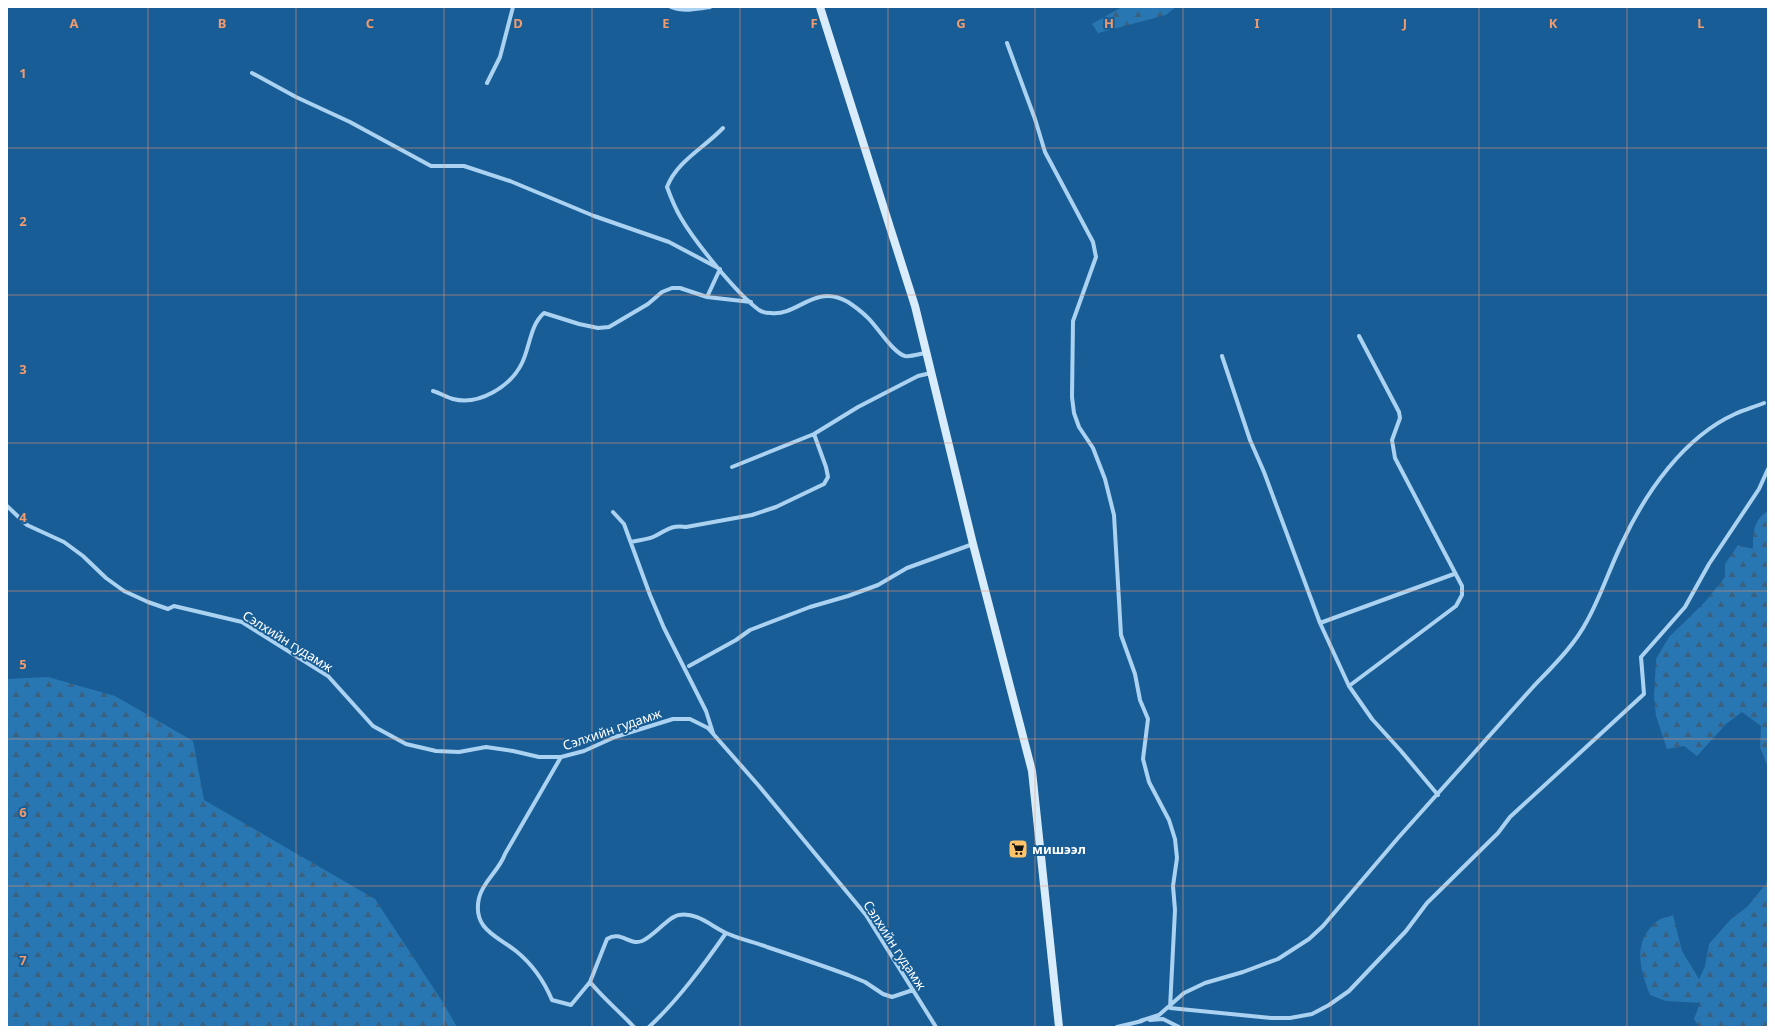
<svg xmlns="http://www.w3.org/2000/svg" width="1775" height="1034" viewBox="0 0 1775 1034" font-family="'Noto Sans',sans-serif">
<style>
.forest{fill:url(#forest-firs)}
.lines{fill:none;stroke-linecap:round;stroke-linejoin:round}
.street{stroke:#abd2f1;stroke-width:4}
.secondary{stroke:#d9ecfb;stroke-width:8}
.grid{fill:none;stroke:#f19b6d;stroke-width:1;stroke-opacity:0.55}
.labels{text-anchor:middle;stroke-width:4;stroke-linejoin:round;paint-order:stroke}
.street-label{font-size:13px;fill:#fff;stroke:#185d96}
.poi-label{font-size:13px;font-weight:bold;fill:#fff;stroke:#185d96;text-anchor:start}
.grid-label{font-size:13px;text-anchor:middle;font-weight:bold;fill:#f19b6d;stroke:#185d96;stroke-width:4;stroke-linejoin:round;paint-order:stroke}
</style>
<defs>
<pattern id="forest-firs" width="22" height="20" patternUnits="userSpaceOnUse"><rect width="22" height="20" fill="#2876b2"/><path d="M5 1l3.5 6h-7zM16 11l3.5 6h-7z" fill="#3a617f"/></pattern>
</defs>
<rect width="100%" height="100%" fill="#185d96"/>
<path class="forest" d="M1122,7H1176L1166,15L1098,33L1092,24Z
M1768,511V768L1760,747L1761,726L1742,712L1726,724L1697,756L1684,746L1667,749L1656,716L1654,697L1656,659L1669,637L1705,602L1725,577V564L1738,545L1753,549C1753,533 1753,520 1768,511Z
M48,677L115,696L193,741L204,800L375,899L442,1001L457,1027H7V679Z
M1768,878V1027H1699L1694,1019L1700,1003L1666,1001L1650,995C1640,969 1632,943 1656,922C1660,918 1668,917 1673,915L1682,951L1699,979L1705,966L1709,944L1731,919L1747,907L1765,885Z"/>
<g class="lines">
<path class="street" d="M671,7C683,12 698,9 710,7
M1007,43L1035,119L1045,152L1093,242L1096,257L1073,321L1072,397L1074,413L1079,427L1093,448L1105,479L1114,515L1121,635L1135,674L1140,700L1148,719L1143,759L1149,782L1169,820L1175,839L1177,858L1173,886L1175,910L1170,1008L1271,1018H1290L1312,1014L1329,1005L1349,991L1406,931L1427,903L1498,833L1510,817L1644,694L1641,657L1685,607L1709,564L1759,489L1768,469
M252,73L296,97L350,122L431,166H464L510,181L594,216L669,242L720,269L707,297
M487,83L500,57L513,7
M723,128C704,148 677,161 667,187C671,198 675,208 681,218C695,242 737,294 759,310C762,312 767,313 771,313C799,316 814,283 848,302C854,306 862,312 867,317C877,326 893,353 905,356C911,357 919,354 925,353
M1222,356L1250,440L1264,472L1320,623L1349,686L1372,719L1401,751L1438,795
M433,391C440,393 446,397 453,399C479,406 511,386 522,363C530,347 530,325 544,313L579,324L598,328L609,327L648,304L662,292L672,288H680L707,297L751,302
M732,467L814,434L858,407L918,376L931,373
M7,506L27,525L64,542L83,556L106,578L124,591L148,602L168,609L174,606L242,622L328,676L373,726L406,744L436,751L459,752L486,747L513,751L539,757H561L584,751L615,737L673,719H690L708,728L759,786L866,915L936,1027
M613,512L624,524L650,595L664,628L706,711L713,733
M631,542C638,540 646,540 653,537C667,531 668,525 686,527L752,515L776,507L824,484L828,477L826,467L814,434
M1320,623L1454,574
M689,666L736,640L750,630L810,607L848,596L878,585L907,568L973,544
M1349,686L1456,606L1462,595V586L1395,458L1392,440L1400,418L1399,412L1359,336
M561,757L505,854C499,871 483,881 479,898C472,929 497,936 516,951C532,964 544,981 552,1000L571,1005L590,982L607,939C621,930 629,946 642,941C654,936 669,916 679,915C697,912 711,926 726,933C739,939 754,942 767,947C794,956 821,965 848,975L865,982L883,994L892,997L913,990
M590,982C604,999 619,1011 634,1027
M1150,1020L1163,1019L1179,1027
M1140,1021L1159,1015L1184,993L1205,983L1243,972L1278,959L1309,939L1323,926L1398,838L1533,687C1552,667 1574,646 1587,621C1601,596 1610,567 1623,541C1646,492 1684,437 1735,414C1744,410 1754,407 1764,403
M649,1027C679,999 703,966 726,933
M1117,1027L1142,1021"/>
<path class="secondary" d="M820,7L915,306L973,544L1032,771L1059,1027"/>
</g>
<path class="grid" d="M148,7V1027M296,7V1027M444,7V1027M592,7V1027M740,7V1027M888,7V1027M1035,7V1027M1183,7V1027M1331,7V1027M1479,7V1027M1627,7V1027M7,148H1768M7,295H1768M7,443H1768M7,591H1768M7,739H1768M7,886H1768"/>
<defs>
<symbol id="supermarket-square" viewBox="-11 -11 22 22"><rect x="-9" y="-9" width="18" height="18" rx="4" fill="#ffc46a" stroke="#185d96"/><path d="M-6-5.5h2.5l.6 2H6L4.5 2H-2.5L-4.4-4H-6ZM-1.5 3.2a1.3 1.3 0 1 0 .1 0ZM3 3.2a1.3 1.3 0 1 0 .1 0Z" fill="#111"/></symbol>
</defs>
<g fill-rule="evenodd">
<use href="#supermarket-square" x="1007" y="838" width="22" height="22"/>
</g>
<g class="labels">
<g class="street-label">
<text transform="translate(288 641) rotate(32)" y="5">Сэлхийн гудамж</text>
<text transform="translate(612 729) rotate(-19)" y="5">Сэлхийн гудамж</text>
<text transform="translate(895 945) rotate(57)" y="5">Сэлхийн гудамж</text>
</g>
<g class="poi-label">
<text x="1032" y="854">мишээл</text>
</g>
</g>
<g class="grid-label">
<text x="74" y="28">A</text>
<text x="222" y="28">B</text>
<text x="370" y="28">C</text>
<text x="518" y="28">D</text>
<text x="666" y="28">E</text>
<text x="814" y="28">F</text>
<text x="961" y="28">G</text>
<text x="1109" y="28">H</text>
<text x="1257" y="28">I</text>
<text x="1405" y="28">J</text>
<text x="1553" y="28">K</text>
<text x="1701" y="28">L</text>
<text x="23" y="78">1</text>
<text x="23" y="226">2</text>
<text x="23" y="374">3</text>
<text x="23" y="522">4</text>
<text x="23" y="669">5</text>
<text x="23" y="817">6</text>
<text x="23" y="965">7</text>
</g>
<rect width="1775" height="1034" fill="none" stroke="#ffffff" stroke-width="16"/>
</svg>
